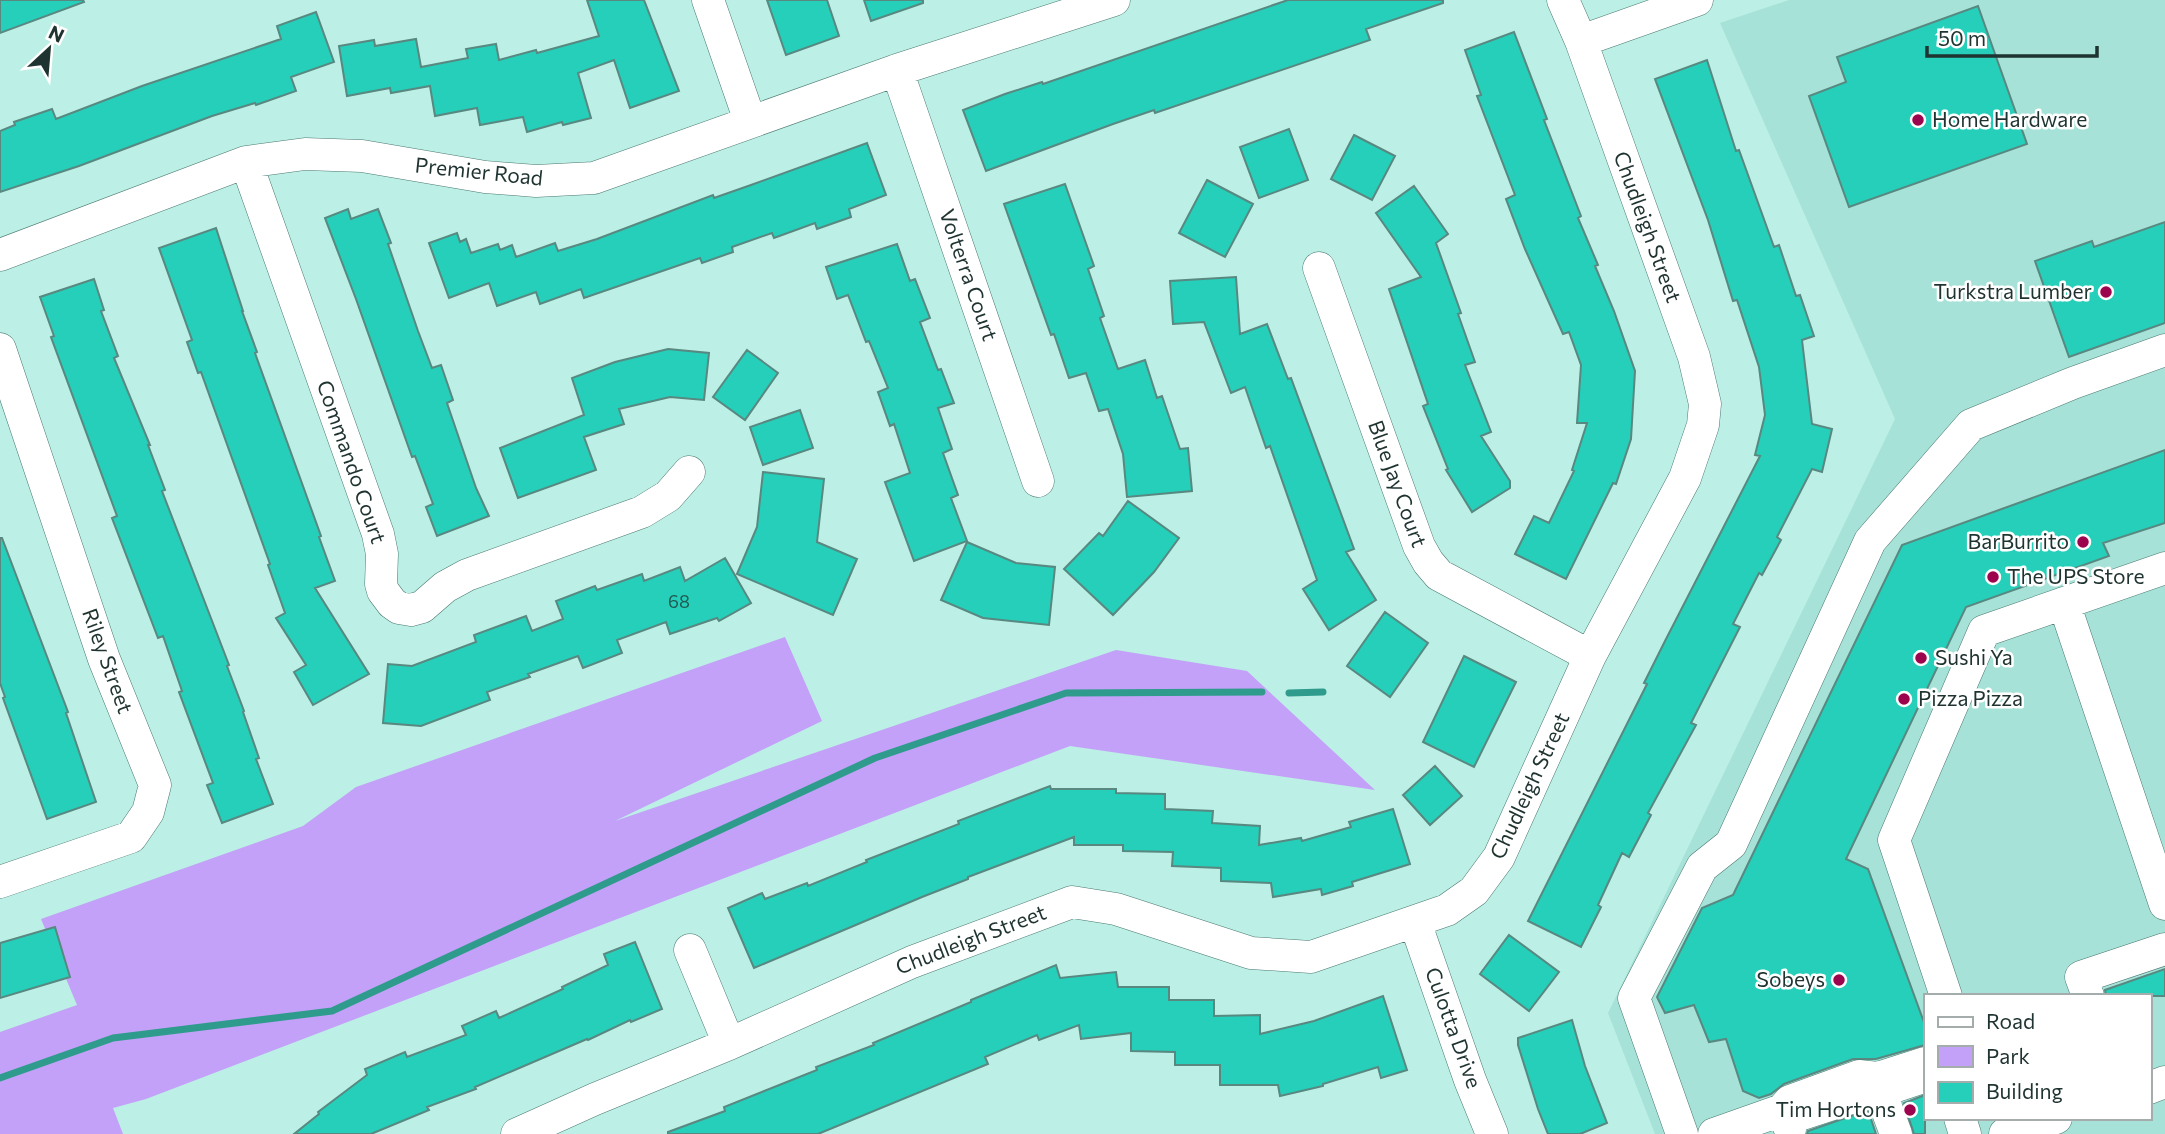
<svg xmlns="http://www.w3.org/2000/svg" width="2165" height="1134" viewBox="0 0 2165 1134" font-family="Commissioner,sans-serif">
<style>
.built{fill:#a6e2d7;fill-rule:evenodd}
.green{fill:#c3a1f8}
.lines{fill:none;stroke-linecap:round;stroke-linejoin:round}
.stream{stroke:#2e9b8c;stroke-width:7}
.building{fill:#25cfba;stroke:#588880;stroke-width:2}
.minor-casing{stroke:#4a7971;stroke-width:33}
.minor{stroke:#fff;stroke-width:32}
.poi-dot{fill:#9d044e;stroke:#fff;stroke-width:2.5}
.labels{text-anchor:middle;stroke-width:5;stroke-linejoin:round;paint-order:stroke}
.number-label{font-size:18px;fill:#205a52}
.poi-label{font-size:21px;fill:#1f3330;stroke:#fff;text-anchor:start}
.street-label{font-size:21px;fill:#1f3330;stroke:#fff}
</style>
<rect width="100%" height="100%" fill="#bcefe5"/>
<path class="built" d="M1789,0H2165V1134H1655L1608,1013L1895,419L1720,23ZM1925,996H2149V1118H1925Z"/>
<path class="green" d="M785,637L822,721L615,821L1116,650L1247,671L1375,790L1070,746L146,1099L113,1108L123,1134H0V1032L77,1005L41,919L303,826L356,787Z"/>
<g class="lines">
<path class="stream" d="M1289,693L1323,692
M0,1078L113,1038L332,1011L875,758L1066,693L1262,692"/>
</g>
<path class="building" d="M0,0H83L84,2L0,33Z
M587,0H644L679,91L630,108L614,60L578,73L591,118L563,125L562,122L527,132L523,117L480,125L477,108L435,116L430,86L391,93L390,88L347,96L339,46L374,40L375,46L416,39L421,67L468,58L466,49L496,44L499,60L536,50L537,53L599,36Z
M767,0H827L839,36L786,55Z
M864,0H923V3L871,21Z
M1288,0H1443V3L1366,29L1370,40L1155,113L1154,110L1113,124L986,171L963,110L1005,94L1042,82L1043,84Z
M1978,6L2027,144L1849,207L1809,96L1846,82L1837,57Z
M316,12L334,62L291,77L296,91L256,105L255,103L212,116L79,166L0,192V131L15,125L14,122L52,109L56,119L142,86L281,39L277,26Z
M1514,32L1547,119L1544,120L1581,216L1578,218L1598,265L1595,266L1614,311L1635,371L1631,439L1616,484L1613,483L1566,579L1515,554L1534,516L1549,523L1574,471L1572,470L1587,423H1577L1581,365L1569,332L1563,334L1525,249L1506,199L1515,195L1477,96L1481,95L1465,50Z
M1707,60L1736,151L1739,150L1774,247L1779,245L1796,296L1800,295L1814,336L1802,340L1812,424L1832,429L1822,472L1812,469L1777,537L1781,540L1762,575L1759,573L1733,624L1740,627L1691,723L1696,725L1648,813L1651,815L1629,857L1622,853L1598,905L1601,907L1581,947L1528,921L1647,684L1644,683L1665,641L1760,456L1755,455L1765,415L1759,367L1737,300L1733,301L1708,220L1655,79Z
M1289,129L1308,180L1259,198L1240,147Z
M1354,135L1395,156L1372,200L1331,179Z
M867,143L886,195L849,209L851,217L817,229L815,223L774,238L772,233L732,247L733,252L702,263L700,258L584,298L581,289L540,304L536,292L497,306L489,283L449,298L429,243L457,233L460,242L466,239L471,253L498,244L500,250L512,245L516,257L555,243L558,251L597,239L713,195L714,198L751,185Z
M1207,180L1253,204L1225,257L1179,233Z
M1065,184L1094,266L1088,269L1104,316L1100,318L1118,369L1145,360L1157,398L1162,396L1180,449L1188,448L1192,491L1127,497L1123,454L1108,409L1099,411L1086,373L1069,378L1054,334L1051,335L1004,204Z
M1414,186L1448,234L1436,243L1461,313L1458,314L1475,362L1465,365L1491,432L1481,436L1510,481V488L1472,512L1446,470L1448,469L1423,406L1428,404L1389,289L1421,277L1376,213Z
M348,209L351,219L378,209L391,243L388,244L418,331L432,368L441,365L453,400L447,403L476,488L489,516L437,536L426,507L433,504L415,456L412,457L356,299L325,218Z
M2165,222V323L2069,357L2035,261L2092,241L2094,247Z
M216,228L243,311H242L257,352L255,353L321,536L319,537L335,581L315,588L369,674L313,705L294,672L306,665L276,618L285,613L268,565L270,564L201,372L198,373L187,342L192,340L159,248Z
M897,244L910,281L915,279L930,318L920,322L938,370L941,369L954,403L938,408L952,449L943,453L958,495L951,498L967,541L914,561L885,482L910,473L894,424L890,426L878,392L888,388L869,341L866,342L848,295L837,299L826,267Z
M1236,277L1240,334L1267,324L1288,379L1291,378L1354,549L1346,552L1376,600L1329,630L1303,589L1317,580L1270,446L1266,448L1245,387L1231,393L1204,322L1173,324L1170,281Z
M94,279L104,310L101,311L118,356L114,358L150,445H148L165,490L162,491L229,665L227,666L244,711L243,712L259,758L256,759L273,804L222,823L207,785L213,783L179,692L182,691L163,636L158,638L112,518L117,516L51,337L54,336L40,297Z
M668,349L709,353L704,400L670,397L619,409L624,424L584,437L596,470L518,498L500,448L584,415L572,378L615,362Z
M747,350L778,373L745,420L713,397Z
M800,410L813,448L763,465L750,427Z
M2165,450V523L2103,543L2109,556L1966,607L1846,859L1868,869L1925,1025V1045L1876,1059H1853L1784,1084L1771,1094L1759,1098L1743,1091L1726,1039L1709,1042L1694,1005L1665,1013L1657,997L1702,908L1733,895L1902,545Z
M763,472L824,479L817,542L857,559L833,615L737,574L757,527Z
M1128,501L1179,538L1154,572L1113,615L1064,569L1099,533L1103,536Z
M0,538H2L68,712L66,713L96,802L47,819L3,698L5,697L0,683Z
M967,542L1016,563L1055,567L1049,625L983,618L941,600Z
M725,558L751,603L719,621L717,618L670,634L666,622L617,640L622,653L583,668L578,656L528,674L530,677L487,692L490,700L421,726L383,723L388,664L412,666L476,642L474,635L526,616L532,631L563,619L556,601L595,586L597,590L642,574L644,581L680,567L685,581Z
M1385,612L1428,643L1390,697L1347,666Z
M1464,656L1516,682L1474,767L1423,742Z
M1435,766L1462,796L1430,825L1403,795Z
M1050,786L1051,789H1116V793L1165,794V809L1213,811L1212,823L1260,826L1259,845L1301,838L1302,841L1351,827L1349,822L1393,809L1410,864L1352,882L1353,886L1322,895L1321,889L1273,897L1271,883L1221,881V868L1172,866L1173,852L1123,851V845H1074V837L968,877V879L922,897L754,968L728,908L762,893L765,899L807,883L808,886L867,862L866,860L959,824L958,821Z
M55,927L70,977L0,998V943Z
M1509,935L1559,972L1529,1011L1480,974Z
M635,942L662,1009L631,1022L630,1020L588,1040L587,1039L475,1087L476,1089L427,1107L429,1110L371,1134H294L319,1114L318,1112L367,1075L365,1069L405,1052L407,1057L466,1035L462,1026L496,1011L499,1018L563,989L562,987L608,965L604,954Z
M1056,965L1060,978L1116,972L1118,987H1169V1000H1214V1016L1260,1015V1034L1314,1021L1383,996L1407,1070L1381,1078L1378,1067L1323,1084V1086L1280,1096L1278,1085H1220V1065H1175V1052L1131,1051V1033L1081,1039L1079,1025L1039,1040L1037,1035L985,1057L988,1064L818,1134H668V1132L725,1111L724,1107L817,1070L816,1067L874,1045L873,1043L971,1002V1000Z
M2165,969V996H2106L2105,990Z
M1572,1020L1585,1066L1607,1123L1580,1134H1548L1538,1109L1518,1045V1038Z
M1925,1095V1134H1914L1904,1103Z
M1868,1110L1876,1134H1807L1808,1131Z"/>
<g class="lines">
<defs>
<path id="minor" d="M708,0L750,121
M1581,41L1697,0
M897,70L1038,481
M246,162L378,534L382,554L381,584L383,591L392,603L399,608L411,610L422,607L445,587L467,575L642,512L668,496L689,472
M0,255L246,162L305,154L362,156L485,177L536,181L594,178L897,70L1114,0
M1319,268L1419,546L1428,562L1439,575L1590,656
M0,349L104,659L155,785L148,812L131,837L0,882
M2064,603L2165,904
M1415,922L1470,1080L1492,1134
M690,950L729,1044
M1946,996L1894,840L1984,631L2165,568
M2088,996L2081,977L2165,949
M1878,1078L1857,1096L1802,1114L1782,1110L1790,1101L1859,1076L1878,1078L1925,1063
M2149,1088L2165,1082
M1960,1118L1965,1134
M517,1134L595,1099L729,1044L912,962L1072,902L1116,909L1251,953L1311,957L1447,910L1474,891L1499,857L1590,656L1685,478L1703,425L1705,404L1694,357L1581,41L1563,0
M1682,1134L1634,998L1702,867L1731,844L1870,541L1971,425L2073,383L2165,350
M1714,1134L1782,1110L1790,1129
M1896,1134L1886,1107L1885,1094L1890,1088L1917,1079
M2005,1134L2056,1118"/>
</defs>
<use href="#minor" class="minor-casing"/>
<use href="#minor" class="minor"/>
</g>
<g class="poi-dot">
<circle cx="1918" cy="120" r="7"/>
<circle cx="2106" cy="292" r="7"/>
<circle cx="2083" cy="542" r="7"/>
<circle cx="1993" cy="577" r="7"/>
<circle cx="1921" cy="658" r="7"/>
<circle cx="1904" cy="699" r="7"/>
<circle cx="1839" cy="980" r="7"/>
<circle cx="1910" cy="1110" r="7"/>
</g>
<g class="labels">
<g class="number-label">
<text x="679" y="608">68</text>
</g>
<g class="poi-label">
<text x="1932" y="127">Home Hardware</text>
<text x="2092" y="299" text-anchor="end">Turkstra Lumber</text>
<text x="2069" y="549" text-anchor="end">BarBurrito</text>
<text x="2007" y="584">The UPS Store</text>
<text x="1935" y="665">Sushi Ya</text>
<text x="1918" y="706">Pizza Pizza</text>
<text x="1825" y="987" text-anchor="end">Sobeys</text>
<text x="1896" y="1117" text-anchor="end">Tim Hortons</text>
</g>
<g class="street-label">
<text transform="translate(479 172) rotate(6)" y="7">Premier Road</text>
<text transform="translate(1647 227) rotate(70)" y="7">Chudleigh Street</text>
<text transform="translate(968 275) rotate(71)" y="7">Volterra Court</text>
<text transform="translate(351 462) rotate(71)" y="7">Commando Court</text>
<text transform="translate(1397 484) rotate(70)" y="7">Blue Jay Court</text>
<text transform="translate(107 661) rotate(70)" y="7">Riley Street</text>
<text transform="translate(1530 786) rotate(-65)" y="7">Chudleigh Street</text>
<text transform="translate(971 940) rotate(-21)" y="7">Chudleigh Street</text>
<text transform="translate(1453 1028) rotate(70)" y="7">Culotta Drive</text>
</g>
</g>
<rect x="1924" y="994" width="228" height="126" fill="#ffffff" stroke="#a5adac" stroke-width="2"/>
<rect x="1938" y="1017" width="35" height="10" fill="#ffffff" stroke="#a5adac" stroke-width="2"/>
<text x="1986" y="1029" font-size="21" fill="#1f3330">Road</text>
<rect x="1938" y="1046" width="35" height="21" fill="#c3a1f8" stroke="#a5adac" stroke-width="2"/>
<text x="1986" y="1064" font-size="21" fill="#1f3330">Park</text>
<rect x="1938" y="1082" width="35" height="21" fill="#25cfba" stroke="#a5adac" stroke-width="2"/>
<text x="1986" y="1099" font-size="21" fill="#1f3330">Building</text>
<g transform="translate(49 49) rotate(26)" stroke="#ffffff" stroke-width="5" paint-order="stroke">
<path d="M0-5L12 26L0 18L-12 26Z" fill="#1f3330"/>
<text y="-10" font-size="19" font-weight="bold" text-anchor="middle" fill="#1f3330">N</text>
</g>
<path d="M1927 46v10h170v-10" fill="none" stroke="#1f3330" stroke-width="3.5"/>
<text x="1938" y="46" font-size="21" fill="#1f3330" stroke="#ffffff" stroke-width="5" paint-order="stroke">50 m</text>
</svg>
